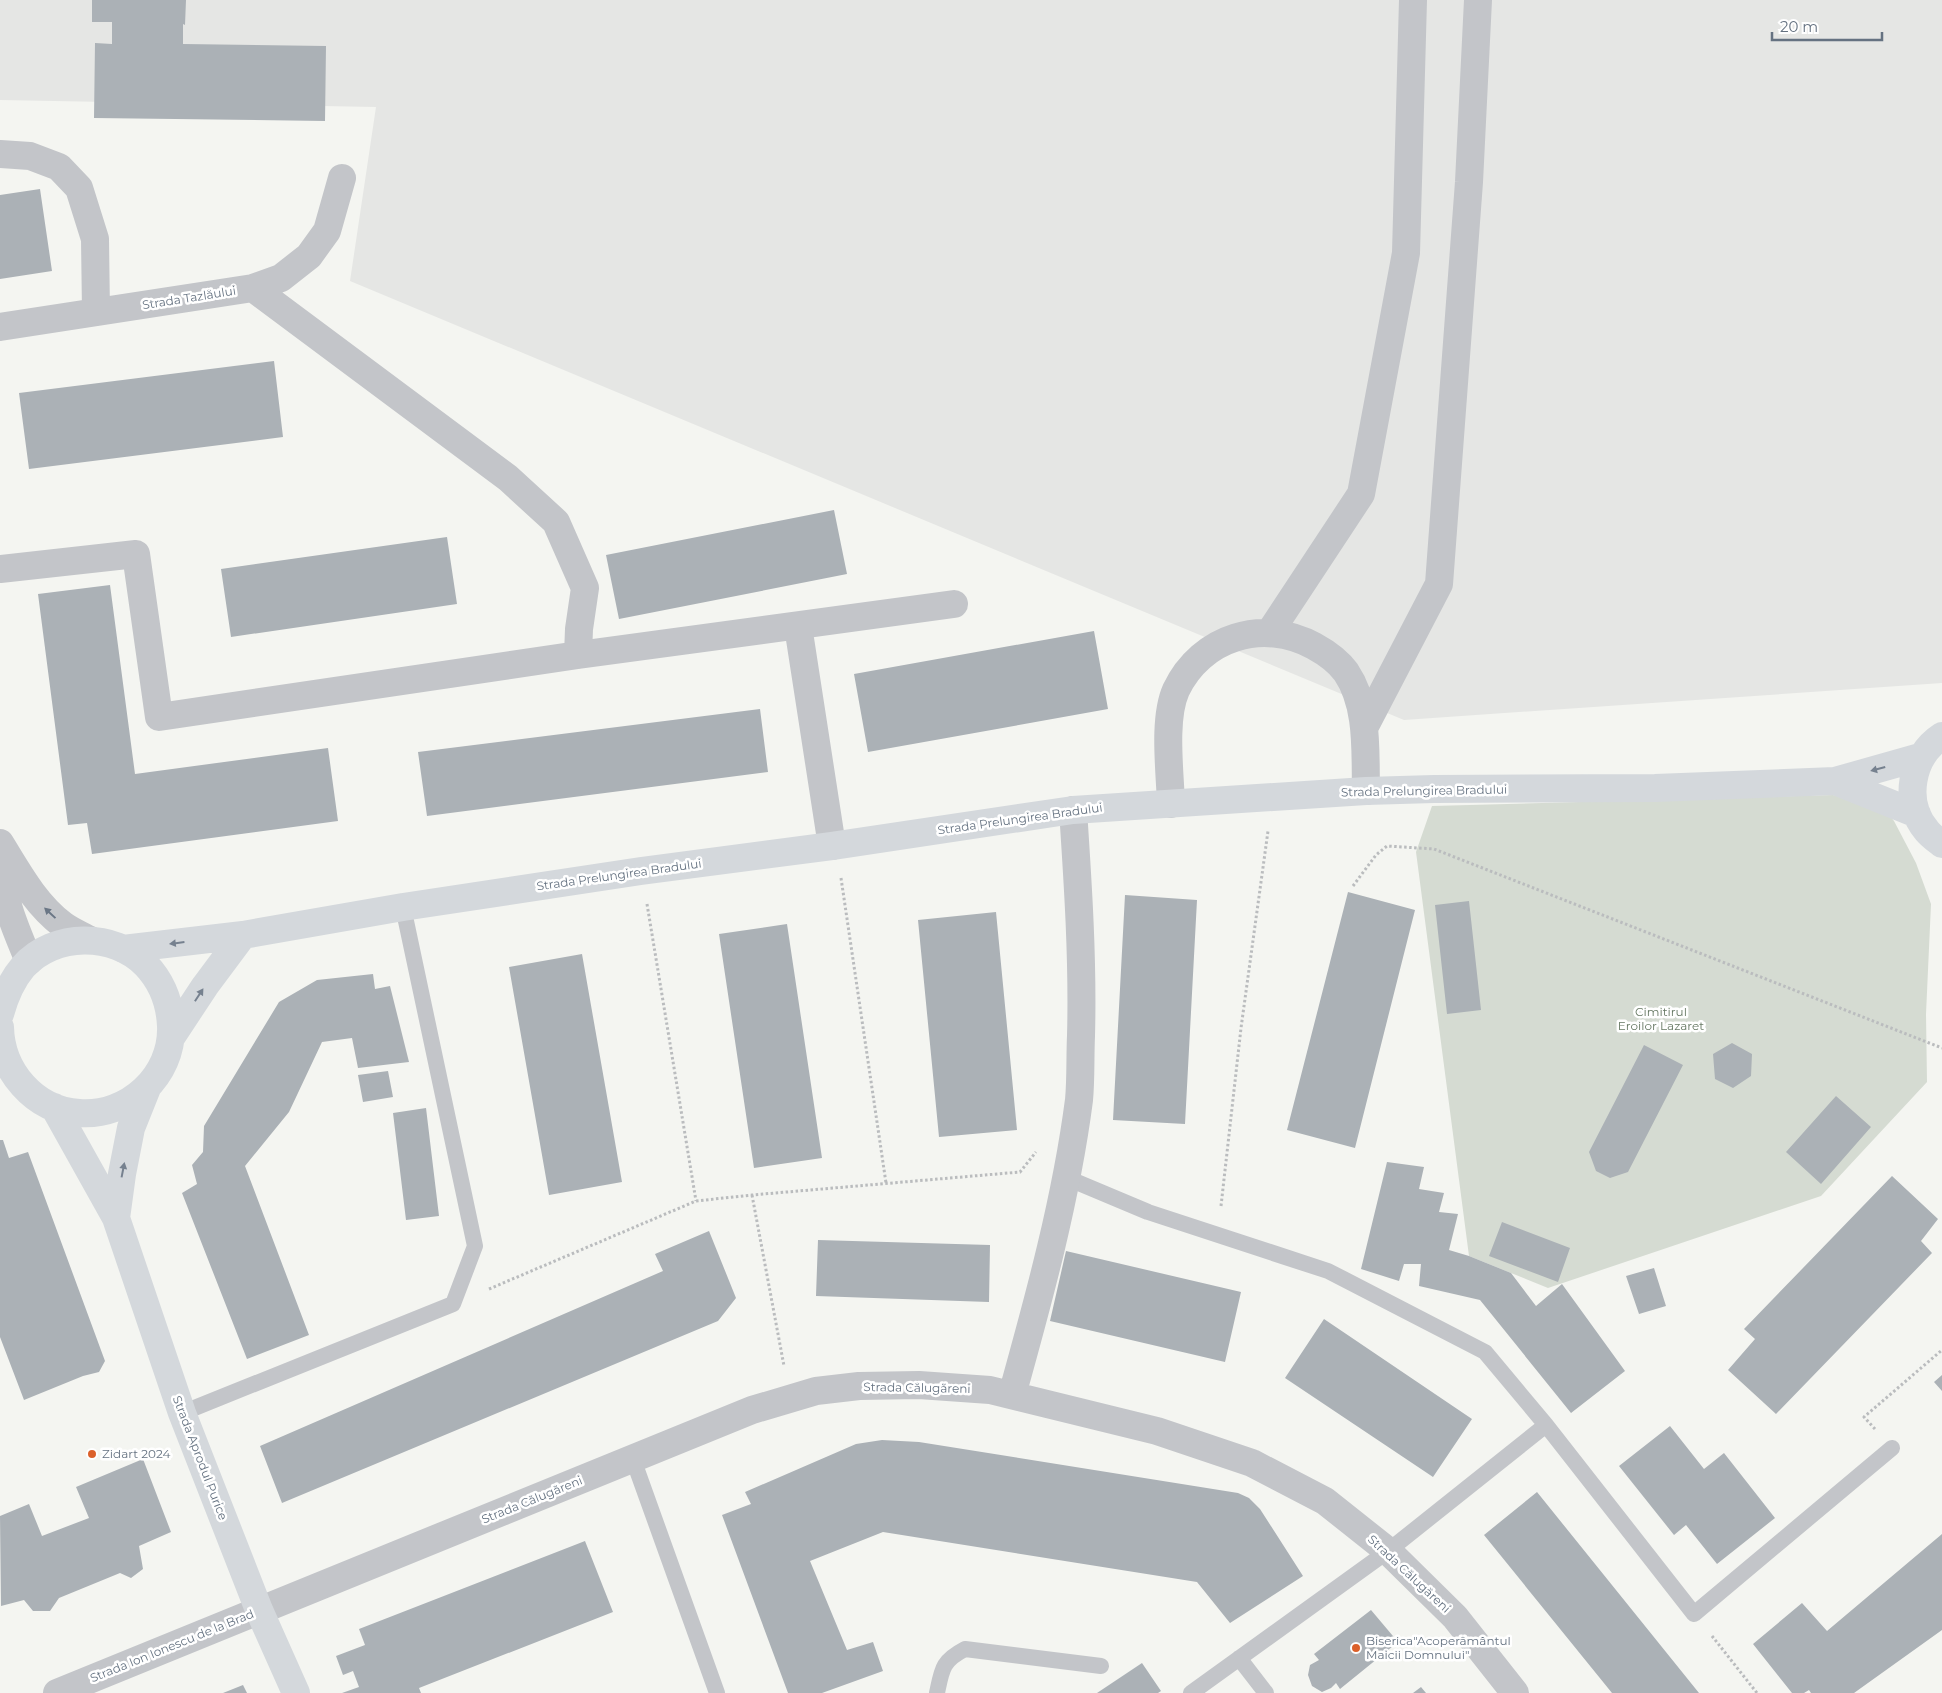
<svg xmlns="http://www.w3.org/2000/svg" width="1942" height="1693" viewBox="0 0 1942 1693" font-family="Montserrat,sans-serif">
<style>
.built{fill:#e5e6e4}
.green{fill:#d5dbd2}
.building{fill:#abb1b6}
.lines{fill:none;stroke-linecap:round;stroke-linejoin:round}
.path{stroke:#babcbe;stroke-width:3;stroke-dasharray:2.5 2.5;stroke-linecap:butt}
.lane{stroke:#c3c5c9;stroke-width:16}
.street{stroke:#c3c5c9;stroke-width:28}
.secondary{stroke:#d4d8dc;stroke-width:28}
.oneway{fill:#76818f}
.oneway2{fill:#6a7685}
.poi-dot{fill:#db602a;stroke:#fff;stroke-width:2}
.labels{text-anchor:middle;stroke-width:5;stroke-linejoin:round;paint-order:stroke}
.street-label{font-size:12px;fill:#657281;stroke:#fff}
.park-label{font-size:12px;fill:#667863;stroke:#fff}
.poi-label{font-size:12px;fill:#657281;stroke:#fff;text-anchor:start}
</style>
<rect width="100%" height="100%" fill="#f4f5f1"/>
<path class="built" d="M0,0H1942V683L1404,720L350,281L376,107L0,100Z"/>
<path class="green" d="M1833,795L1883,807L1894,821L1916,863L1931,904L1926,1014L1927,1082L1821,1196L1548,1288L1469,1256L1416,852L1432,806Z"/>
<path class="building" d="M92,0H186L185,25L183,24V44L326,46L325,121L94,118L95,43L112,44V22H92Z
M40,189L52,271L0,279V195Z
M274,361L283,437L29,469L19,393Z
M834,510L847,574L619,619L606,555Z
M447,537L457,604L231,637L221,569Z
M110,585L135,774L328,748L338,821L92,854L87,823L68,825L38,594Z
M1094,631L1108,709L868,752L854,674Z
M760,709L768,772L427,816L418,752Z
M1348,892L1415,910L1355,1148L1287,1130Z
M1125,895L1197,900L1185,1124L1113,1120Z
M1469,901L1481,1010L1447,1014L1435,905Z
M996,912L1017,1130L939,1137L918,920Z
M787,924L822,1158L754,1168L719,934Z
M582,954L622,1182L549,1195L509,967Z
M373,974L375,989L390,986L409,1062L358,1068L352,1038L322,1042L289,1112L245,1166L309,1335L247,1359L182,1193L197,1184L192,1165L203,1152L204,1126L279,1002L317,980Z
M1732,1043L1752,1054L1751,1076L1733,1088L1715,1079L1713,1054Z
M1644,1045L1683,1065L1628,1172L1610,1178L1596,1171L1589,1152Z
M388,1071L393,1097L363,1102L358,1075Z
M1836,1096L1871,1127L1821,1184L1786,1152Z
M426,1108L439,1216L406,1220L393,1113Z
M0,1140H3L9,1158L28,1152L105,1361L99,1372L83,1376L24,1400L0,1337Z
M1387,1162L1424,1167L1419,1189L1444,1193L1439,1212L1458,1214L1449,1250L1469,1256L1511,1273L1536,1306L1562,1284L1625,1371L1571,1413L1480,1300L1419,1286L1421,1264H1404L1399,1281L1361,1269Z
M1892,1176L1938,1219L1921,1241L1932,1253L1776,1414L1728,1370L1755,1339L1744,1329Z
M1502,1222L1570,1248L1558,1282L1489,1256Z
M709,1231L736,1298L718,1321L282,1503L260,1446L663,1271L655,1254Z
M818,1240L990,1245L989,1302L816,1296Z
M1066,1251L1241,1292L1225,1362L1050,1321Z
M1654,1268L1666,1306L1639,1314L1626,1276Z
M1324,1319L1472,1419L1433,1477L1285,1378Z
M1942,1375V1391L1934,1382Z
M1670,1426L1704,1469L1724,1453L1775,1518L1717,1564L1686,1525L1674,1535L1619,1466Z
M882,1440L919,1442L1238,1493L1249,1498L1260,1509L1303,1576L1230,1623L1197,1582L883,1532L810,1561L847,1650L873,1642L883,1671L822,1693H788L722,1515L751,1504L745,1492L856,1444Z
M143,1459L171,1532L139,1546L143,1569L131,1578L120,1573L59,1598L50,1611H33L24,1600L1,1606L0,1516L29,1504L42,1536L89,1518L76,1487Z
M1537,1492L1699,1693H1612L1484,1535Z
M1942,1534V1630L1854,1693H1811L1809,1690L1804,1693H1792L1753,1644L1802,1603L1827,1631Z
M585,1541L613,1612L419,1688L421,1693H342L359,1687L353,1671L343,1675L336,1656L365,1645L359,1629Z
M1371,1610L1398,1642L1340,1689L1336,1683L1331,1688L1322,1692L1312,1686L1308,1675L1310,1665L1319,1660L1314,1654Z
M1142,1663L1161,1691L1158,1693H1097Z
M243,1685L247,1693H223Z
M1421,1687L1426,1693H1413Z"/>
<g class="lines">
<path class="path" d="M841,878L886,1183
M1353,886L1376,855L1387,846L1434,849L1942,1048
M647,904L696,1201
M752,1195L784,1366
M1221,1206L1241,1028L1268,831
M489,1289L696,1201L752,1195L1020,1172L1036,1152
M1875,1429L1864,1417L1942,1350
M1712,1636L1757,1693"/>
<path class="lane" d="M1067,1178L1148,1212L1328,1271L1485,1352L1546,1425L1388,1551L1191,1693
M182,1413L453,1304L475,1246L403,907
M1546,1425L1694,1614L1892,1448
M633,1459L717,1693
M1239,1658L1266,1693
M937,1693C942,1669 942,1661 965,1649L1101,1666"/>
<path class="street" d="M0,154L30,156L59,167L79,188L95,239L96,312
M253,288L508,478L556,522L585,588L579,629L578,655
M0,327L253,288L281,278L309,256L327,231L342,178
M0,569L136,554L159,717L578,655L954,604
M798,626L832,846
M1270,632L1361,494L1406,253L1413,0
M1364,728L1439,584L1469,182L1478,0
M1171,804C1170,772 1163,719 1176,690C1201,637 1263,618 1314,646C1325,652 1338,661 1346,672C1369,706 1365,752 1366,791
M0,843C18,872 35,904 63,925C71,931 81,935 90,940
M0,856C2,898 13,923 29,961
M1012,1395C1039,1298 1066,1200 1079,1100C1081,1079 1080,1057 1081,1036C1083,961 1078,885 1073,810
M57,1693L752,1410L816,1391L859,1386L919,1385L990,1390L1157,1431L1252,1463L1325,1501L1388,1551L1455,1617L1515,1693"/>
<path class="secondary" d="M1942,736C1911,756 1902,802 1927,831C1931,836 1937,840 1942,844
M1835,781L1917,814
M123,949L243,935L403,907L641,871L832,846L1073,810L1366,791L1434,789L1655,788L1835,781L1920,757
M0,1014C5,996 11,981 23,967C54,932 114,932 146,965C162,982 170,1003 171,1026C173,1076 128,1117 79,1113C34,1110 1,1071 0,1027
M172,1036L205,986L243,935
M54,1107L116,1218L182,1413L259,1610L296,1693
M116,1218L122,1174L131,1128L147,1088"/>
</g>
<defs><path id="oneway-solid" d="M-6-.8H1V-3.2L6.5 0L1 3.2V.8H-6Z" transform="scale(1.25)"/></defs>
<g class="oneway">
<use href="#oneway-solid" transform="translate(1878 769) rotate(165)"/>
<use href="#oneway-solid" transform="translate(177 943) rotate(173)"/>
<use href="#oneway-solid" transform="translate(199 995) rotate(-57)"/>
<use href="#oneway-solid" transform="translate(123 1170) rotate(-79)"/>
</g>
<use class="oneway2" href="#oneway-solid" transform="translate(50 913) rotate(-137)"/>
<g class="poi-dot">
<circle cx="92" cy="1454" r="5"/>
<circle cx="1356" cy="1648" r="5"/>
</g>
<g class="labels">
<g class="street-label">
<text transform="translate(189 298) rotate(-9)" y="4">Strada Tazlăului</text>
<text transform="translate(1424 791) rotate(-1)" y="4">Strada Prelungirea Bradului</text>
<text transform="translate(1020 819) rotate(-8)" y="4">Strada Prelungirea Bradului</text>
<text transform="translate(619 875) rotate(-8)" y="4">Strada Prelungirea Bradului</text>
<text transform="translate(917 1388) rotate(1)" y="4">Strada Călugăreni</text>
<text transform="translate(200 1458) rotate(69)" y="4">Strada Aprodul Purice</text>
<text transform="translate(532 1500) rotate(-22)" y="4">Strada Călugăreni</text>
<text transform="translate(1409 1574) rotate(43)" y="4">Strada Călugăreni</text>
<text transform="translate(172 1646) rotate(-22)" y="4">Strada Ion Ionescu de la Brad</text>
</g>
<g class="park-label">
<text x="1661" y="1016">Cimitirul<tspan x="1661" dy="14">Eroilor Lazaret</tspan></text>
</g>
<g class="poi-label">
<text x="102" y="1458">Zidart 2024</text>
<text x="1366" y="1645">Biserica"Acoperământul<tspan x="1366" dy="14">Maicii Domnului"</tspan></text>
</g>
</g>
<path d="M1772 32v8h110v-8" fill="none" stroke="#657281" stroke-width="2.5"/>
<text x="1780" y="32" font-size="15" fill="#657281" stroke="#ffffff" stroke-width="4" paint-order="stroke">20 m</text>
</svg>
